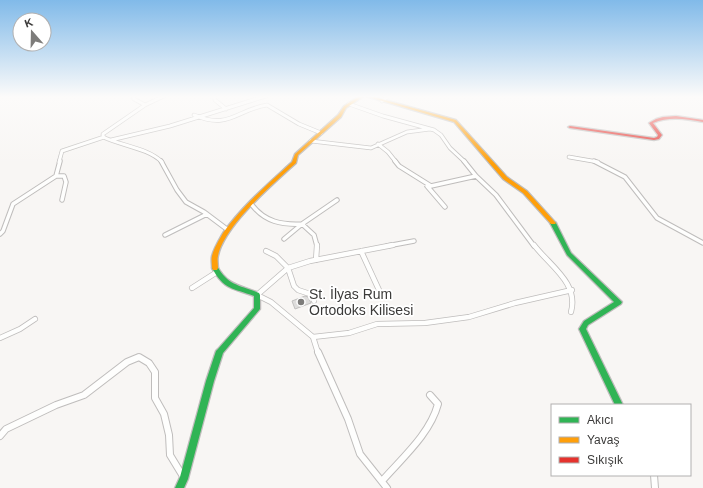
<svg xmlns="http://www.w3.org/2000/svg" width="703" height="488" viewBox="0 0 703 488" font-family="Helvetica,sans-serif">
<style>
.building{fill:#dedddc;stroke:#c2c1c0}
.lines{fill:none;stroke-linecap:round;stroke-linejoin:round}
.street-far3-casing{stroke:#bfbdbc;stroke-width:4.5}
.street-far2-casing{stroke:#bfbdbc;stroke-width:5.5}
.street-far1-casing{stroke:#bfbdbc;stroke-width:6}
.street-casing{stroke:#bfbdbc;stroke-width:8}
.fast-casing{stroke:#bfbdbc;stroke-width:2.5}
.slow-casing{stroke:#bfbdbc;stroke-width:2.5}
.jam-casing{stroke:#bfbdbc;stroke-width:2.5}
.street-far3{stroke:#fefefd;stroke-width:3}
.street-far2{stroke:#fefefd;stroke-width:3.5}
.street-far1{stroke:#fefefd;stroke-width:4.5}
.street{stroke:#fefefd;stroke-width:6}
.fast{fill:#30b455;fill-rule:evenodd}
.slow{fill:#ff9f0a;fill-rule:evenodd}
.jam{fill:#e5322d;fill-rule:evenodd}
.poi-dot{fill:#7d7c7a;stroke:#fff;stroke-width:1.5}
.labels{text-anchor:middle;stroke-width:3.5;stroke-linejoin:round;paint-order:stroke}
.poi-label{font-size:14px;fill:#3b3a39;stroke:#fff;text-anchor:start}
</style>
<rect width="100%" height="100%" fill="#f8f6f4"/>
<path class="building" d="M305,296L308,297L311,303L295,309L292,301Z"/>
<g class="lines">
<defs>
<path id="street-far3" d="M133,96L134,99L145,105
M214,96L215,100L226,109
M382,101L388,96
M349,104L383,116L434,130L441,135L450,148L465,162
M194,115C229,130 236,110 267,105L299,124L321,133
M111,140L170,126L266,96
M311,141L371,148L407,132L430,129
M378,144L388,152L396,162
M569,157L598,162
M59,162L62,151L104,137
M162,162C148,148 122,146 103,137V134L145,105L164,96"/>
<path id="street-far2" d="M161,161L177,190L186,202L204,212L228,230
M395,161L399,166L431,186L476,176
M464,161L476,176L496,195L534,246
M594,161L625,177L657,218L703,243
M56,176H64L66,182L62,200
M427,186L445,207
M252,205C265,222 282,225 302,224L314,235L317,246
M0,234L3,231L13,204L56,176L60,161
M165,235L207,214
M284,239L302,224L337,200
M387,246L414,241"/>
<path id="street-far1" d="M534,245C550,266 579,283 571,312
M266,251L276,256L288,268L294,286L298,290L313,295L314,301
M361,251L379,290
M316,260L317,245
M192,288L217,272
M313,337L349,333L377,324L425,323L469,317L515,303L572,290
M0,338L20,329L35,319
M318,353L313,337L271,302L257,295L288,268L310,261L393,245"/>
<path id="street" d="M318,352L348,419L360,454L387,488
M0,436L6,429L56,405L84,395L127,362L139,357L149,363L155,372V398L164,414L169,435L170,455L184,478
M654,475L655,488
M382,481C402,458 430,434 438,404L430,395"/>
<path id="fast" d="M553,221L556,223L571,253L622,302L621,304L588,325L586,329L623,405H615L579,329L584,321L614,302L567,255L550,223Z
M213,266H217C228,286 240,285 259,293L260,295V309L223,353L214,381L188,479L184,488H175L180,477L206,381L216,351L218,349L254,308V296C233,288 224,290 212,268Z"/>
<path id="slow" d="M359,96H364L346,108L341,117L298,155L296,163C273,184 224,226 218,256C217,259 218,264 218,268L217,270H213L212,268C212,264 211,259 212,256C214,248 219,240 223,233C242,206 268,184 292,162L295,154L338,115L344,106Z
M365,96H371L456,120L507,177L527,191L555,222L556,223L555,224H551L523,193L503,179L454,122Z"/>
<path id="jam" d="M663,117L676,116L703,120V122C686,119 669,116 653,123L662,135L659,139L654,140L570,128L568,127L570,126L654,138L657,137L658,135L649,123L656,119Z"/>
</defs>
<use href="#street-far3" class="street-far3-casing"/>
<use href="#street-far2" class="street-far2-casing"/>
<use href="#street-far1" class="street-far1-casing"/>
<use href="#street" class="street-casing"/>
<use href="#fast" class="fast-casing"/>
<use href="#slow" class="slow-casing"/>
<use href="#jam" class="jam-casing"/>
<use href="#street-far3" class="street-far3"/>
<use href="#street-far2" class="street-far2"/>
<use href="#street-far1" class="street-far1"/>
<use href="#street" class="street"/>
<use href="#fast" class="fast"/>
<use href="#slow" class="slow"/>
<use href="#jam" class="jam"/>
</g>
<linearGradient id="sky" x2="0" y2="1"><stop stop-color="#81bae9"/><stop offset="0.59" stop-color="#fcfbfa"/><stop offset="1" stop-color="#fcfbfa" stop-opacity="0"/></linearGradient>
<rect width="703" height="164" fill="url(#sky)"/>
<circle class="poi-dot" cx="301" cy="302" r="4"/>
<g class="labels">
<g class="poi-label">
<text x="309" y="299">St. İlyas Rum<tspan x="309" dy="16">Ortodoks Kilisesi</tspan></text>
</g>
</g>
<rect x="551" y="404" width="140" height="72" fill="#ffffff" stroke="#b1b0b0"/>
<rect x="559" y="417" width="20" height="6" fill="#30b455" stroke="#b1b0b0"/>
<text x="587" y="424" font-size="12" fill="#3b3a39">Akıcı</text>
<rect x="559" y="437" width="20" height="6" fill="#ff9f0a" stroke="#b1b0b0"/>
<text x="587" y="444" font-size="12" fill="#3b3a39">Yavaş</text>
<rect x="559" y="457" width="20" height="6" fill="#e5322d" stroke="#b1b0b0"/>
<text x="587" y="464" font-size="12" fill="#3b3a39">Sıkışık</text>
<g transform="translate(32 32) rotate(340)"><circle r="19" fill="#ffffff" stroke="#b1b0b0"/>
<path d="M0-3L7 15L0 10L-7 15Z" fill="#7d7c7a"/>
<text y="-6" font-size="11" font-weight="bold" text-anchor="middle" fill="#3b3a39">K</text>
</g>
</svg>
